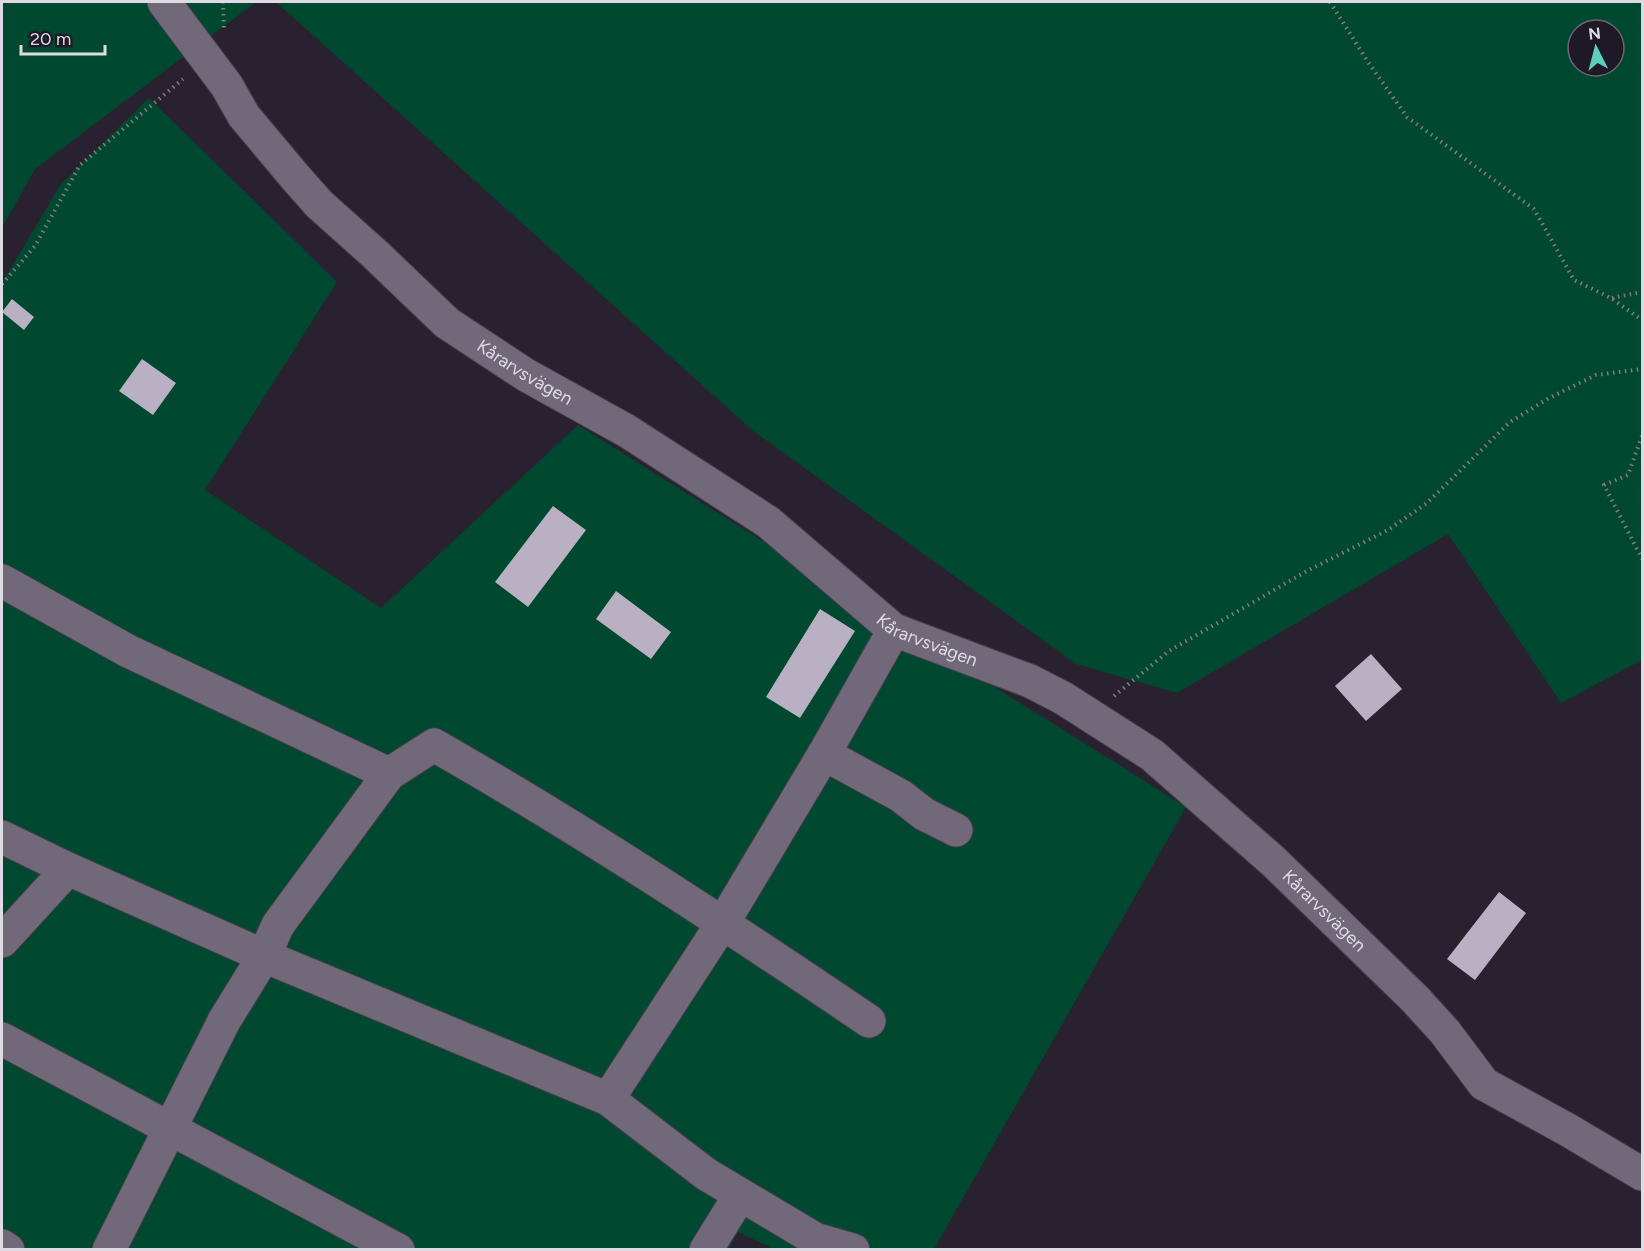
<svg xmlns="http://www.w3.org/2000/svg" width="1644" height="1251" viewBox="0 0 1644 1251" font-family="Figtree,sans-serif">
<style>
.green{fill:#00482f;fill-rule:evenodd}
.building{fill:#b9b0c3}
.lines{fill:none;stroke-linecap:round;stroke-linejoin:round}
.minor-casing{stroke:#423d49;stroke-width:35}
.path{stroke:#827c88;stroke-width:4;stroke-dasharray:1.5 4.5;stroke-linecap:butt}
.minor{stroke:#716879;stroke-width:33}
.labels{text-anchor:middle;stroke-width:6;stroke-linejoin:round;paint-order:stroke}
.street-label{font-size:18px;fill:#dfdbe4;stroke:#1f1826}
</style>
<rect width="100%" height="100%" fill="#292130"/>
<path class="green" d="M2,2H256L35,169L2,228Z
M276,2H1642V660L1561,703L1448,534L1177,693L1076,664L752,430ZM1578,30H1614V66H1578Z
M149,98L337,282L205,490L381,608L578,425L1186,807L934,1249H774L738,1232L728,1250L2,1249V283L61,184Z"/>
<path class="building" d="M12,299L34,317L24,330L2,312Z
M142,359L176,383L153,415L119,391Z
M553,506L586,530L528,607L495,582Z
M616,591L671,632L651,659L596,619Z
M820,609L855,631L800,718L766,697Z
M1371,654L1402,689L1366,721L1335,686Z
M1499,892L1526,913L1475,980L1447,959Z"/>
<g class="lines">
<defs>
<g id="minor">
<path id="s1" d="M164,2L227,86L244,116L296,178L319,204L376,255L447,323L526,375L627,431L768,522L894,630L1030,681L1063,698L1152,755L1273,861L1415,999L1445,1032L1484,1084L1568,1130L1642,1174"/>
<path d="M2,581L128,651L389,774"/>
<path d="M824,754L901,796L924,814L956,830"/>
<path d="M2,837L68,869"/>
<path d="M2,941L68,869L264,956L608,1099L706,1174L815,1239L853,1250"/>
<path d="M2,1039L398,1250"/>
<path d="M608,1099L729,913L824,754L894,630"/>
<path d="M2,1246L8,1250"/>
<path d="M109,1250L224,1021L264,956L278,925L389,774L434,745C583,830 727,925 869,1021"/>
<path d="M706,1250L740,1195"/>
</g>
</defs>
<use href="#minor" class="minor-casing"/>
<path class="path" d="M223,2L224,31
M1330,2L1368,62L1407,117L1534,209L1574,280L1611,298L1642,320
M2,284L35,246L80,165L183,79
M1612,298L1642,292
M1642,436L1628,475L1604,485L1642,559
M1114,696L1169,651L1307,571L1388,530L1427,503L1510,422L1549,398L1596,375L1642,369"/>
<use href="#minor" class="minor"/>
</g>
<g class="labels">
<g class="street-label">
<text dy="6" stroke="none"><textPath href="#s1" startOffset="522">Kårarvsvägen</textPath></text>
<text dy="6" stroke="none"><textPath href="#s1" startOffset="1008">Kårarvsvägen</textPath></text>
<text dy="6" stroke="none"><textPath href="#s1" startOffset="1494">Kårarvsvägen</textPath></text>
</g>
</g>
<rect width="1644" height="1251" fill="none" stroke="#dfdbe4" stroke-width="6"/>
<g transform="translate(1596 48) rotate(354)"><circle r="28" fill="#1f1826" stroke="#6c6672" stroke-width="1.5"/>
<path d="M0-4.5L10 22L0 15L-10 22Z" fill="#5eceb8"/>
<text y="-9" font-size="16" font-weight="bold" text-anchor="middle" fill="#dfdbe4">N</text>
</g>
<path d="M21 45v9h84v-9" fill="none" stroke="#dfdbe4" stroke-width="3"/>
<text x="30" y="45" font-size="18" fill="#dfdbe4" stroke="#1f1826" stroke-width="4.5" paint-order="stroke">20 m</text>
</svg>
